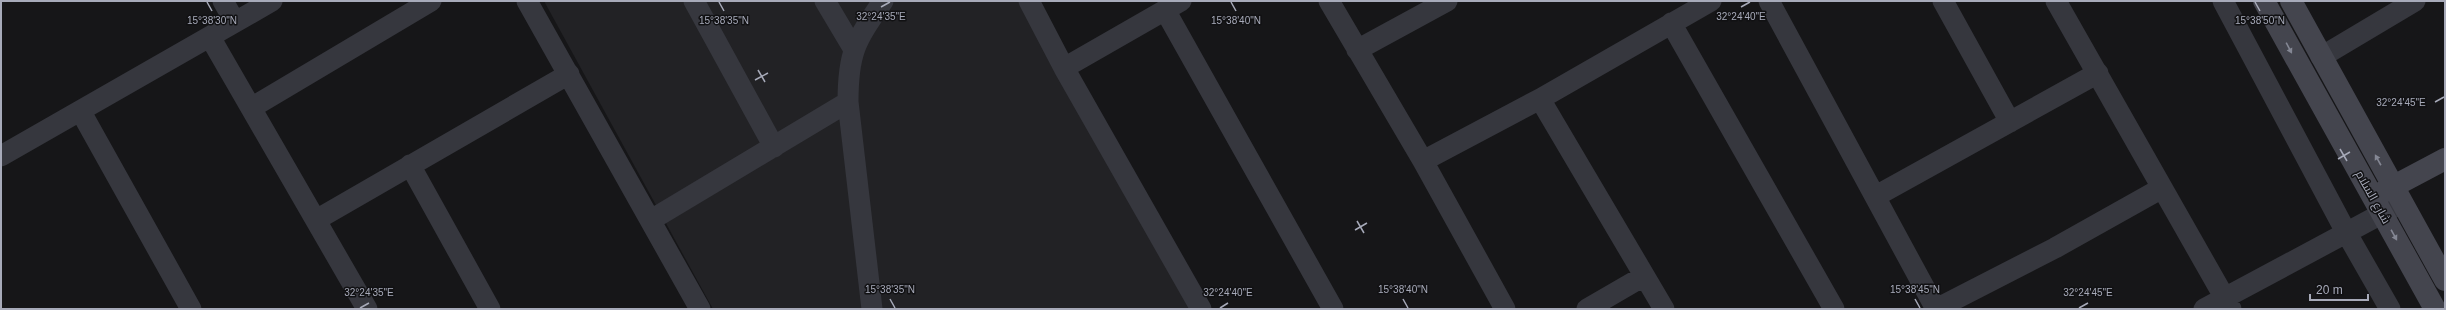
<svg xmlns="http://www.w3.org/2000/svg" width="2446" height="310" viewBox="0 0 2446 310" font-family="Helvetica,Cairo,sans-serif">
<style>
.built{fill:#222225}
.lines{fill:none;stroke-linecap:round;stroke-linejoin:round}
.street{stroke:#36373e;stroke-width:21}
.secondary{stroke:#44454e;stroke-width:22}
.oneway{fill:#848794}
.ticks{fill:none;stroke:#a7aab9;stroke-width:1.5}
.labels{text-anchor:middle;stroke-width:3;stroke-linejoin:round;paint-order:stroke}
.street-label{font-size:12px;fill:#a7aab9;stroke:#111113}
.ticks-label{font-size:10px;text-anchor:middle;fill:#a7aab9;stroke:#111113;stroke-width:3;stroke-linejoin:round;paint-order:stroke}
</style>
<rect width="100%" height="100%" fill="#161618"/>
<path class="built" d="M544,1H1021L1191,309H713Z"/>
<g class="lines">
<path class="street" d="M223,1L235,22
M527,1L700,309
M694,1L774,147
M825,1L853,48
M1029,1L1064,68L1201,309
M1329,1L1423,161L1505,309
M1769,1L1936,309
M1943,1L2010,122
M2056,1L2231,309
M2223,1L2346,232L2390,309
M1165,10L1333,309
M1671,23L1834,309
M210,37L367,309
M1357,50L1447,1
M2321,57L2415,1
M1064,68L1181,1
M1540,99L1664,309
M251,108L431,1
M81,112L191,309
M1,156L272,1
M1423,161L1540,99L1711,1
M410,165L490,309
M1876,196L2098,73
M316,220L569,74
M651,220L848,102
M872,309L848,102C848,52 855,42 883,1
M1587,309L1644,276
M1936,309L2055,248L2162,188
M2204,309L2398,205"/>
<path class="secondary" d="M2264,1L2435,309
M2291,1L2445,280
M2379,194L2445,159"/>
</g>
<defs><path id="oneway-solid" d="M-6-.8H1V-3.2L6.5 0L1 3.2V.8H-6Z"/></defs>
<g class="oneway">
<use href="#oneway-solid" transform="translate(2289 48) rotate(62)"/>
<use href="#oneway-solid" transform="translate(2378 160) rotate(-119)"/>
<use href="#oneway-solid" transform="translate(2394 235) rotate(61)"/>
</g>
<path class="ticks" d="M207,2L212,11M719,2L724,11M1231,2L1236,11M2255,2L2260,11M881,7L890,2M1741,7L1750,2M758,70L765,82M755,80L768,73M2435,102L2444,97M2340,149L2347,161M2338,159L2350,152M1357,221L1364,233M1355,230L1367,223M890,299L895,308M1403,299L1408,308M1915,299L1920,308M360,308L369,303M1220,308L1228,303M2079,308L2088,303"/>
<g class="labels">
<g class="street-label">
<text transform="translate(2373 197) rotate(61)" y="4">شارع السلام</text>
</g>
</g>
<g class="ticks-label">
<text x="881" y="20">32°24'35"E</text>
<text x="1741" y="20">32°24'40"E</text>
<text x="1236" y="24">15°38'40"N</text>
<text x="2260" y="24">15°38'50"N</text>
<text x="212" y="24">15°38'30"N</text>
<text x="724" y="24">15°38'35"N</text>
<text x="2401" y="106">32°24'45"E</text>
<text x="890" y="293">15°38'35"N</text>
<text x="1403" y="293">15°38'40"N</text>
<text x="1915" y="293">15°38'45"N</text>
<text x="369" y="296">32°24'35"E</text>
<text x="1228" y="296">32°24'40"E</text>
<text x="2088" y="296">32°24'45"E</text>
</g>
<rect width="2446" height="310" fill="none" stroke="#a7aab9" stroke-width="4"/>
<path d="M2310 294v6h58v-6" fill="none" stroke="#a7aab9" stroke-width="2"/>
<text x="2316" y="294" font-size="12" fill="#a7aab9" stroke="#111113" stroke-width="3" paint-order="stroke">20 m</text>
</svg>
